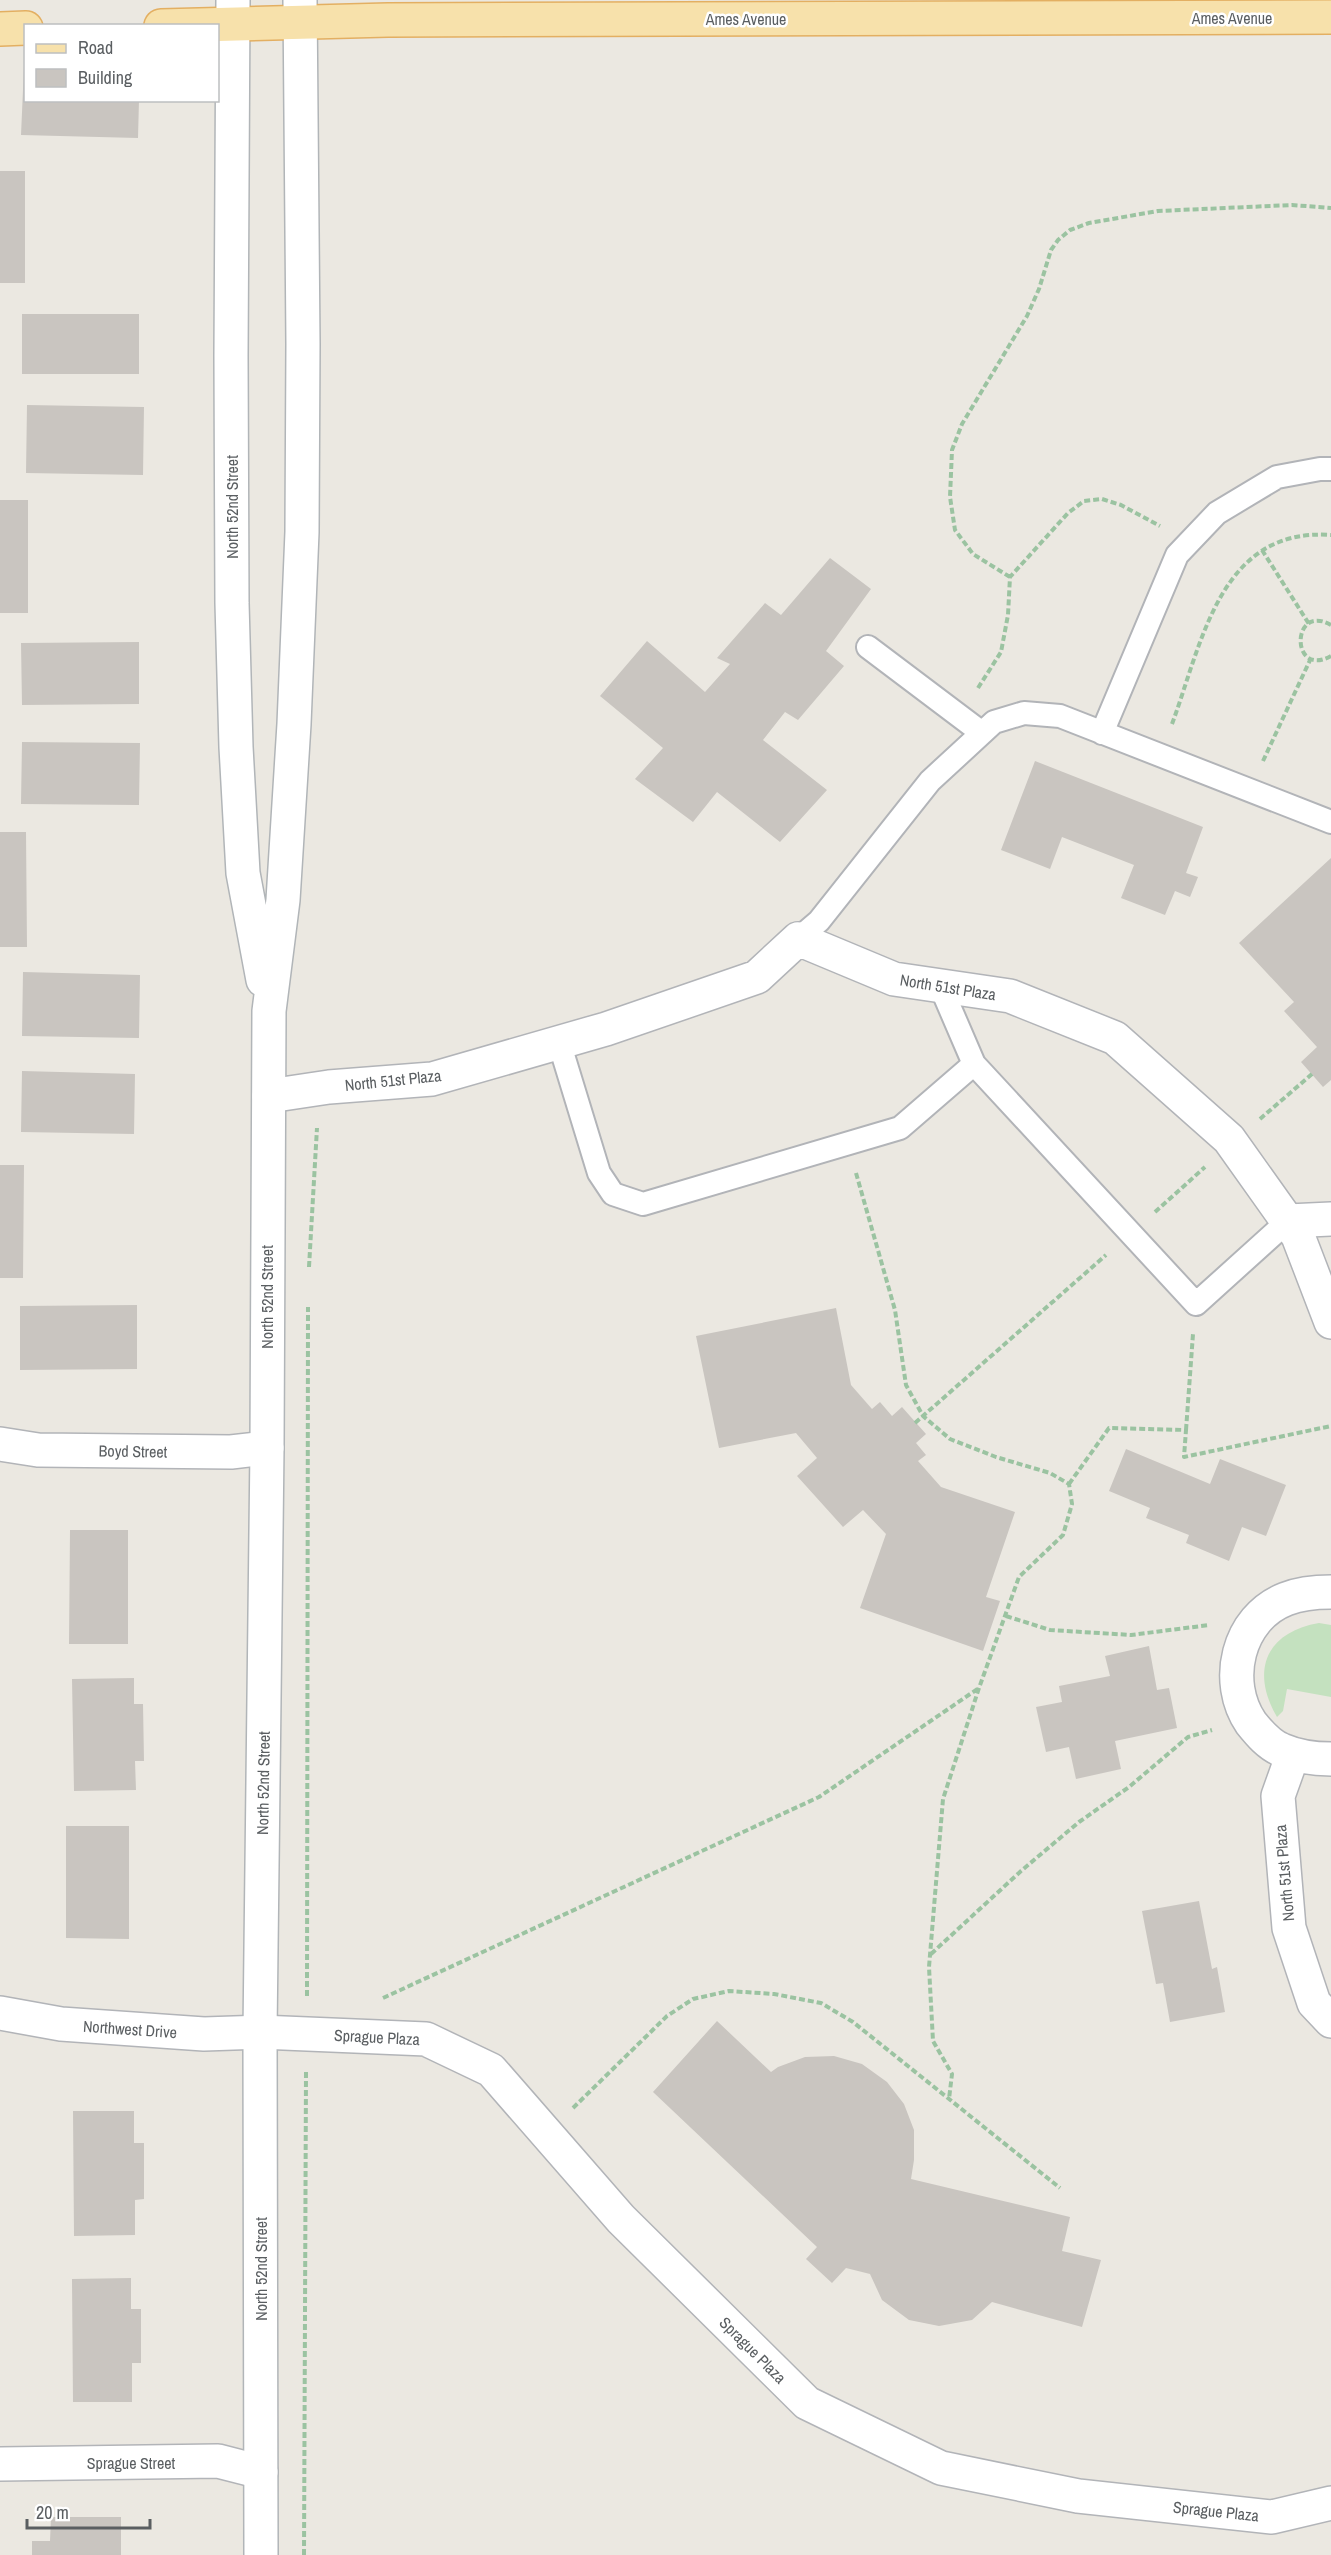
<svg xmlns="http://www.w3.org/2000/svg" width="1331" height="2555" viewBox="0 0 1331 2555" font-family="'Archivo Narrow',sans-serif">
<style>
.green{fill:#c4e1bf}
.building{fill:#c9c5c0}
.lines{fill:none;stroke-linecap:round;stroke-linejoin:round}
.service-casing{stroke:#b2b4b8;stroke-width:26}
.minor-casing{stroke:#b2b4b8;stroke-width:36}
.secondary-casing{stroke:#b1b5b8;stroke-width:36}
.primary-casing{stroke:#e3af62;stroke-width:36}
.path{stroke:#9bc3a1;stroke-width:4;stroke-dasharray:6 3;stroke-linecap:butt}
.service{stroke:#fff;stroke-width:22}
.minor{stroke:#fff;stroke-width:33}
.secondary{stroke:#fff;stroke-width:33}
.primary{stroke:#f7e1ab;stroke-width:33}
.labels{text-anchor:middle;stroke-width:5;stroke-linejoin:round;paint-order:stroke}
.street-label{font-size:16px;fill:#5a5e61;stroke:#fff}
</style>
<rect width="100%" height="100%" fill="#ebe8e1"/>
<path class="green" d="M1319,1623L1331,1625V1697L1287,1689L1283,1711L1277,1717C1250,1671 1266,1632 1319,1623Z"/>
<path class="building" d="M24,67H26V100H139L138,138L21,135Z
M0,171H25V283H0Z
M22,314H139V374H22Z
M27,405L144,407L143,475L26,473Z
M0,500H28V613H0Z
M830,558L871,589L826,651L844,666L798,720L785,712L763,740L827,790L780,842L717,792L693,822L635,779L663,748L600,696L647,641L705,692L730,664L717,658L765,603L781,615Z
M139,642V704L22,705L21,643Z
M22,742L140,743L139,805L21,804Z
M1035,761L1203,827L1186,873L1198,877L1190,897L1175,891L1165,915L1121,898L1134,865L1062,837L1050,869L1001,850Z
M0,832H26L27,947H0Z
M1331,858V1080L1323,1087L1301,1062L1317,1047L1284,1011L1294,1002L1239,943Z
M23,972L140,975L139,1038L22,1036Z
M22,1071L135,1074L134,1134L21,1132Z
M0,1165H24L23,1278H0Z
M137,1305V1369L20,1370V1306Z
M836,1308L851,1385L872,1409L880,1402L892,1416L902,1407L926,1434L916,1443L926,1455L918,1461L941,1487L1015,1512L986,1597L1000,1601L983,1651L860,1608L886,1534L863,1510L843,1527L797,1476L817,1458L796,1433L719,1448L696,1336Z
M1126,1449L1210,1484L1220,1459L1286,1485L1266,1536L1242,1527L1229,1561L1186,1543L1189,1535L1146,1518L1150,1508L1109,1491Z
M70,1530H128V1644H69Z
M1149,1646L1157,1690L1169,1688L1177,1728L1115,1741L1121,1769L1076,1779L1069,1747L1046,1752L1036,1707L1062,1702L1059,1686L1110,1676L1105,1656Z
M134,1678V1704H143L144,1761H135L136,1790L74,1791L72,1679Z
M66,1826H129V1939L66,1938Z
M1199,1901L1212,1969L1217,1967L1225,2012L1170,2022L1163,1983L1156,1984L1142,1911Z
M717,2021L771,2072L778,2067L805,2057L834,2056L862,2064L887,2082L904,2104L914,2130V2160L911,2179L1070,2217L1062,2251L1101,2260L1082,2327L992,2302L972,2320L939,2326L909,2320L882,2300L870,2274L846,2268L832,2283L806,2259L817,2247L653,2092Z
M73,2111H134V2143H144V2199L135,2200V2235L74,2236Z
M131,2278V2309H141V2363H132V2402H73L72,2279Z
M51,2517H121V2555H32V2541H50Z"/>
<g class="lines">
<defs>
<path id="service" d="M868,647L982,733
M1102,733L1177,555L1217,513L1277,477L1320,469H1331
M798,939L819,921L930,781L994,722L1024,713L1060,716L1331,822
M559,1042L599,1173L613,1194L643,1204L900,1128L974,1064L940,985
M974,1064L1196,1304L1288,1221"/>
<path id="minor" d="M269,1096L329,1087L432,1079L606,1029L757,977L798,939L894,979L1010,996L1115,1038L1229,1139L1298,1236L1331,1322
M1288,1221L1331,1219
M0,1444L38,1450L231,1452L267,1448
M1331,1592C1315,1592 1301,1593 1286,1599C1237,1618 1223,1682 1251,1723C1259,1733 1269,1745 1282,1750C1298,1757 1313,1759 1331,1759
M1293,1754L1278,1796L1289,1928L1314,2003L1331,2021
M0,2013L61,2024L204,2034L260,2032L426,2039L491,2070L621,2219L807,2403L941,2468L1078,2496L1272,2517L1331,2503
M0,2464L218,2461L261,2472"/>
<path id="secondary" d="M233,0L231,356L232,603L236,747L243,873L263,980
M261,2555L260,2032L267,1448L269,1011L283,900L294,724L302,532L303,344L300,0"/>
<path id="primary" d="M161,26L388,20L1331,17
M0,29L26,28"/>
</defs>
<use href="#service" class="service-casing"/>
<use href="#minor" class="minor-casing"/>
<use href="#secondary" class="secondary-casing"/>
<use href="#primary" class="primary-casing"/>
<path class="path" d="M1262,550L1309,624
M1010,577L973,554L955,530L950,497L952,450L962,424L1027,316L1039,289L1051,250L1058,240L1070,230L1089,223L1158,211L1292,205L1331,208
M1331,625C1291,602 1290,679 1331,656
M978,688L1001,652L1008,615L1010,577L1068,513L1084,501L1102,499L1121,505L1160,526
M1172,724C1202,643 1220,527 1331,535
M1263,761L1311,658
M1260,1119L1312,1074
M856,1173L895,1310L906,1385L923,1416L950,1439L996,1457L1050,1473L1069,1484L1072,1504L1063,1535L1019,1577L979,1688L943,1799L929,1967L933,2041L952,2074L949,2099
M1155,1212L1205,1167
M309,1267L317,1128
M915,1423L1106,1255
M1186,1430L1193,1334
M1069,1484L1109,1428L1186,1430L1184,1457L1331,1426
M1006,1616L1050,1630L1131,1635L1209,1625
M931,1954L1021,1871L1079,1822L1129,1787L1188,1737L1212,1730
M307,1996L308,1307
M383,1998L819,1797L979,1688
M573,2108L667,2016L693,1999L729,1991L774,1994L821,2003L853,2022L1060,2188
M304,2555L306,2072"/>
<use href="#service" class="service"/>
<use href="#minor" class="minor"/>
<use href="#secondary" class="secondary"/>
<use href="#primary" class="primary"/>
</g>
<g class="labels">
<g class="street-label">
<text x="1232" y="24">Ames Avenue</text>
<text x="746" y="25">Ames Avenue</text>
<text transform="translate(232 507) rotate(-90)" y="6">North 52nd Street</text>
<text transform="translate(948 987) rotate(9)" y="6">North 51st Plaza</text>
<text transform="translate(393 1080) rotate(-6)" y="6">North 51st Plaza</text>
<text transform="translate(267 1297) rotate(-90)" y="6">North 52nd Street</text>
<text transform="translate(133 1451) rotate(1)" y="6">Boyd Street</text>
<text transform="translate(263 1783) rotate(-89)" y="6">North 52nd Street</text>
<text transform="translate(1284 1873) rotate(-95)" y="6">North 51st Plaza</text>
<text transform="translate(130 2029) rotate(4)" y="6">Northwest Drive</text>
<text transform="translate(377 2037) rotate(3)" y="6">Sprague Plaza</text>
<text transform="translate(261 2269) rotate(-90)" y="6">North 52nd Street</text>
<text transform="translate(753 2350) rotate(45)" y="6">Sprague Plaza</text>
<text x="131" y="2469">Sprague Street</text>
<text transform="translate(1216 2511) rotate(6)" y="6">Sprague Plaza</text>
</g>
</g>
<rect x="24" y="24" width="195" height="78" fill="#ffffff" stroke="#bdbfc0" stroke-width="1.5"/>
<rect x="36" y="44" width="30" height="9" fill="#f7e1ab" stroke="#bdbfc0" stroke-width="1.5"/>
<text x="78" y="54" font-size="18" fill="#5a5e61">Road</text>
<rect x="36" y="69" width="30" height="18" fill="#c9c5c0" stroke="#bdbfc0" stroke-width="1.5"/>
<text x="78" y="84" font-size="18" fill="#5a5e61">Building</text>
<path d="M27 2519v9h123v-9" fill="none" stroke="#5a5e61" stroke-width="3"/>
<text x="36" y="2519" font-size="18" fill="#5a5e61" stroke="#ffffff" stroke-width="4.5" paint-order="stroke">20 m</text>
</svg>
